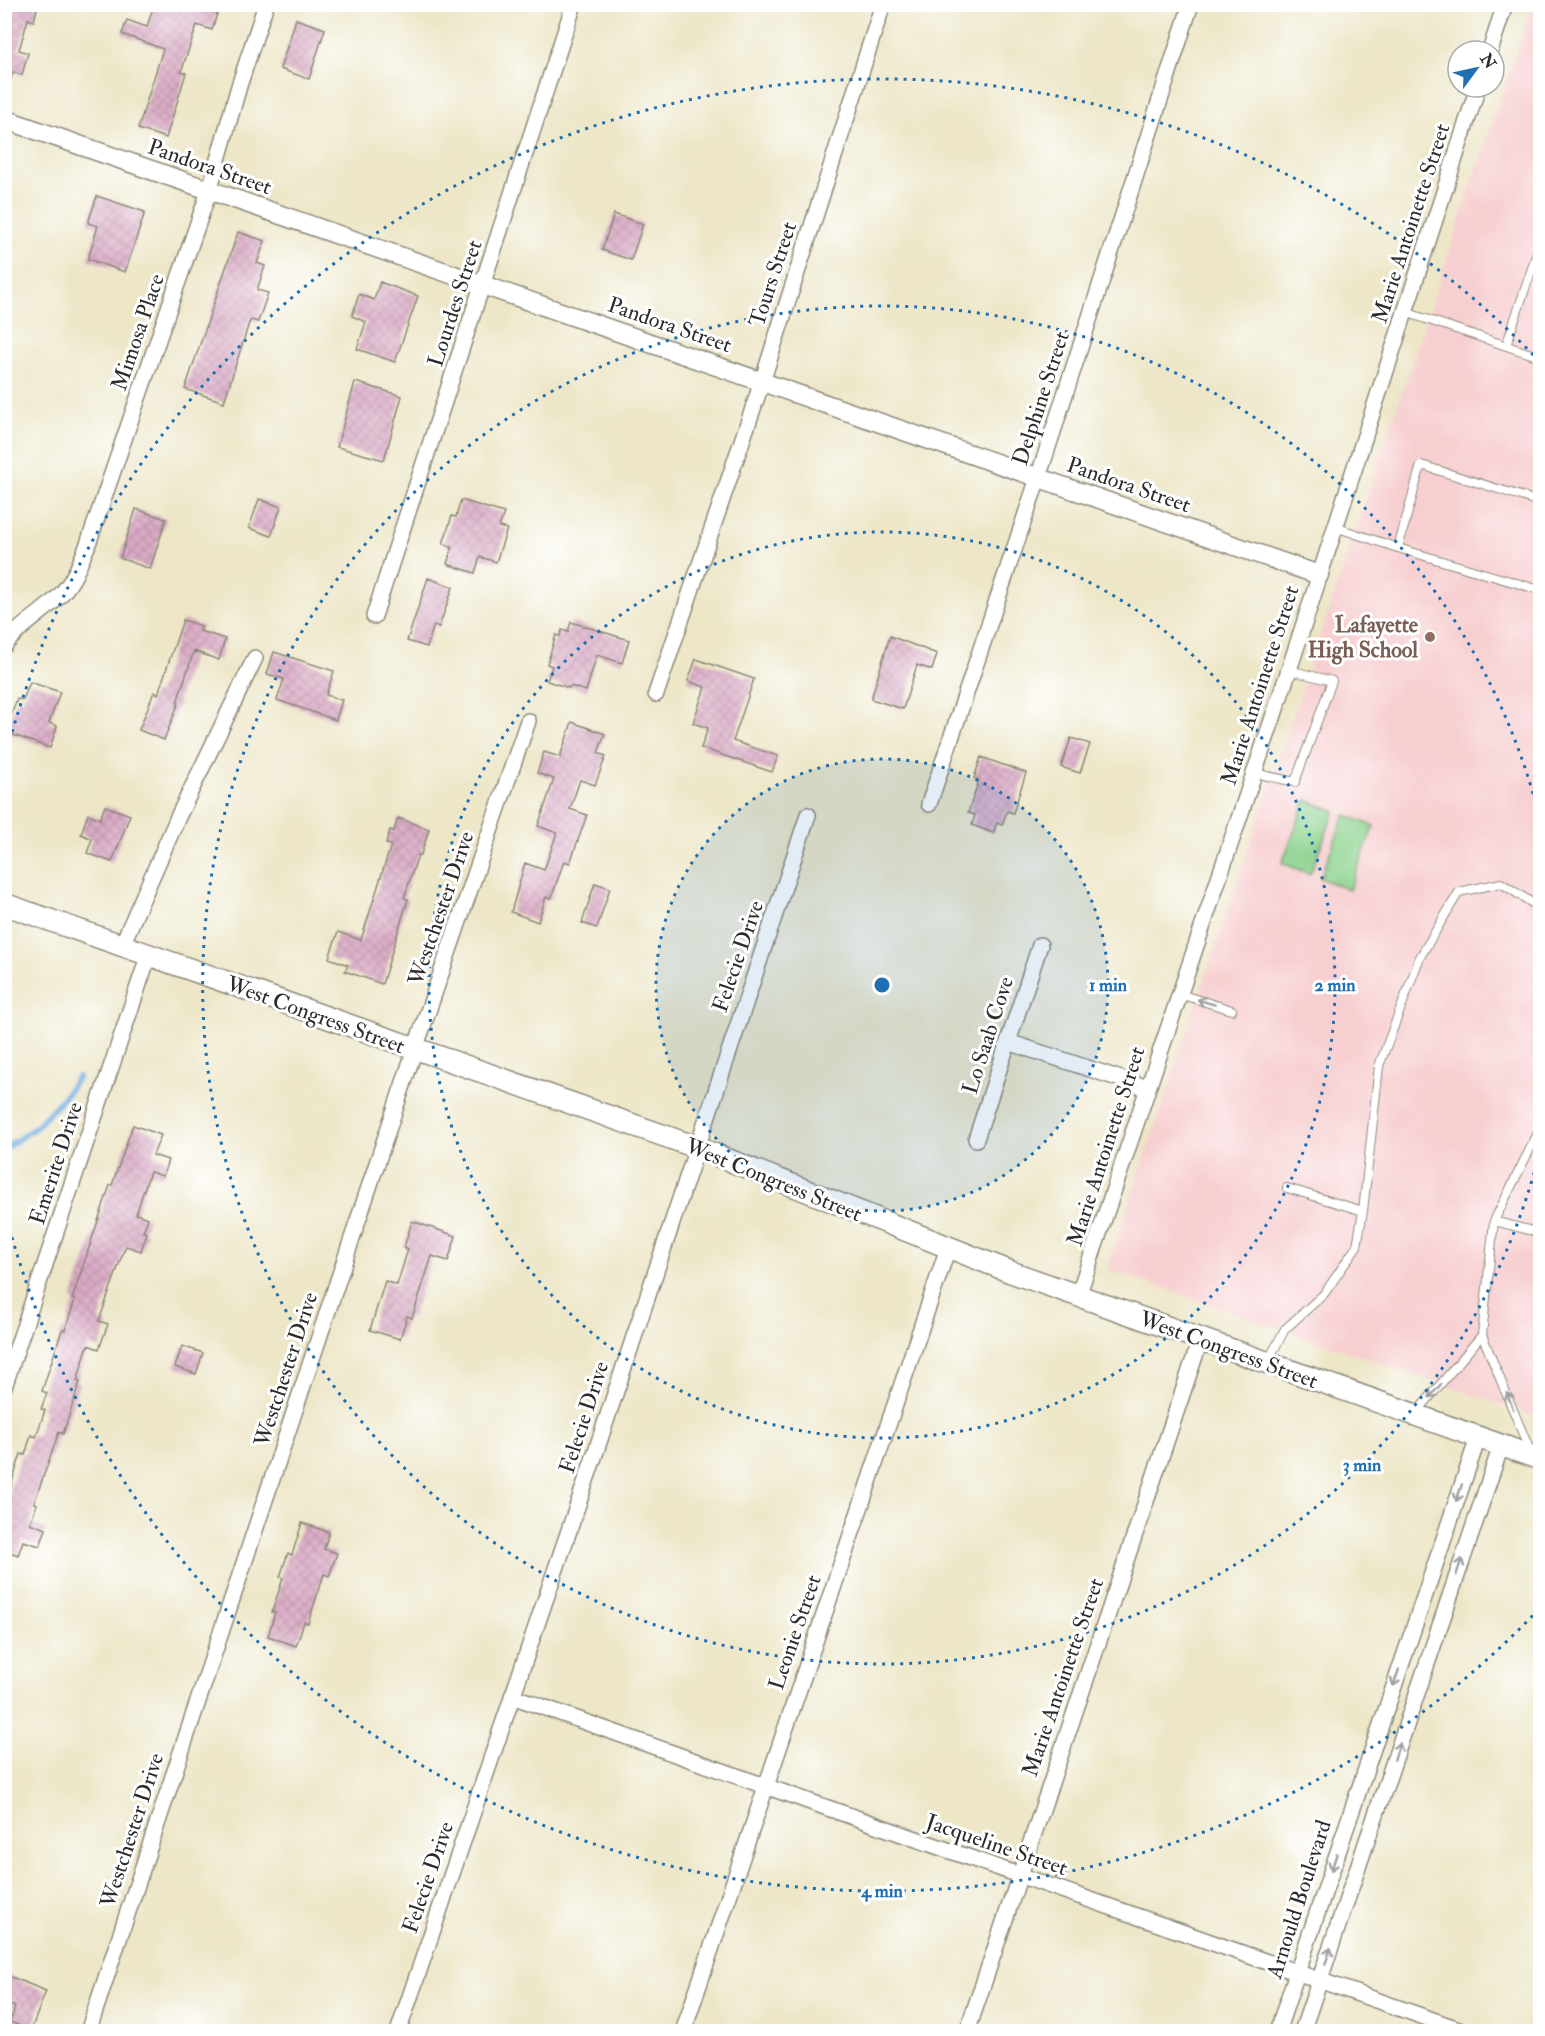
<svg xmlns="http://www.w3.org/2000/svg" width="1545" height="2036" viewBox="0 0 1545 2036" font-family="'IM FELL Double Pica',serif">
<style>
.built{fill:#f7cfd0}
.pitch{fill:#8bd28d;stroke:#5b7e5c;stroke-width:1.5}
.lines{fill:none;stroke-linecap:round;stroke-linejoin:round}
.stream{stroke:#6bacdf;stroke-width:6}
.building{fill:url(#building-cross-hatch)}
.service-casing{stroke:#8c8879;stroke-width:10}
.minor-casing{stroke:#8c8879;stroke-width:18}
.tertiary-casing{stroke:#8c8879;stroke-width:21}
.secondary-casing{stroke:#8c8879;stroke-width:24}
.service{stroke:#fff;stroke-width:8}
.minor{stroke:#fff;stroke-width:15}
.tertiary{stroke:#fff;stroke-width:18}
.secondary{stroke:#fff;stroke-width:21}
.oneway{stroke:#a0a0a0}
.ring{fill:none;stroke:#1f6fb2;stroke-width:3;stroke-dasharray:3 6}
.education-dot{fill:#8d6e63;stroke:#fff;stroke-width:2}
.labels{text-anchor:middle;stroke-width:6;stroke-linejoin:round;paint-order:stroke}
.street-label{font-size:22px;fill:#2b2b2b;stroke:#fff}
.education-label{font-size:22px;font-weight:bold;fill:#785e54;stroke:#fff;text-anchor:end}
.centre{fill:#1f6fb2;stroke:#fff;stroke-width:3}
.ring-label{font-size:18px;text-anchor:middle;font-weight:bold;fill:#1f6fb2;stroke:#fff;stroke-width:6;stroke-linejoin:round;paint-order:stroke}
</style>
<defs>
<pattern id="building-cross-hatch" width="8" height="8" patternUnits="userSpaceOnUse" patternTransform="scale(1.5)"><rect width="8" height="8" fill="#daaac5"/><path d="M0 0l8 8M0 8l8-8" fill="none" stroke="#bb92a9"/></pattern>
</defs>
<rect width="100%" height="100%" fill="#fff"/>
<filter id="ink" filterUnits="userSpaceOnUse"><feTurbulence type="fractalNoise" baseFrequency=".0167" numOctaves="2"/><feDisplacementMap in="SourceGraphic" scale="12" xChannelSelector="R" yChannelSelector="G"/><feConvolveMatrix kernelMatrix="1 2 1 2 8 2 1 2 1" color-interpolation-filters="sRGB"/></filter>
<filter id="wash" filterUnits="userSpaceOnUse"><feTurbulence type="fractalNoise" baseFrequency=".008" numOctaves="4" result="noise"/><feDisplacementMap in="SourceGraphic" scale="24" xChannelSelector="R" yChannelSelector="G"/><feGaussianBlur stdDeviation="1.35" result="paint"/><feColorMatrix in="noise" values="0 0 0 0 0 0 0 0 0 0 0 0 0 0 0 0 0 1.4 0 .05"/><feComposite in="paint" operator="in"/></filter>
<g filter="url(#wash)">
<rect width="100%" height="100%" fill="#ede6c7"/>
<path class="built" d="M1532,5H1540V1418L1107,1269Z"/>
<path class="pitch" d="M1306,800L1335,811L1310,874L1282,863Z
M1345,815L1374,826L1349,890L1320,878Z"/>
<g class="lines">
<path class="stream" d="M4,1149L36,1127L63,1098L78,1077"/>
</g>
<g id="blocks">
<path class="building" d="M4,4H38L34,21L28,19L19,50L28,53L22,75L13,72L9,85H4Z
M154,4H210L219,8L212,30L197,25L181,72L186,73L166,138L138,129L163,49L122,34L127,20L147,27Z
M296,19L325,29L309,79L280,69Z
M97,196L145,212L125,272L88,259L98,226L88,223Z
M614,214L643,224L631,260L602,250Z
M238,232L265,241L257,263L265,266L257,290L268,293L258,322L251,320L249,323L224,402L185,389Z
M380,282L418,296L395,362L357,349L366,322L352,316L359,294L374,300Z
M355,382L402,396L384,460L337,447Z
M259,499L281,507L271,536L249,528Z
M461,500L504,513L499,527L507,529L496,562L480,557L475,573L447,564L452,547L443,544L452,516L456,517Z
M136,509L166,519L150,569L120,558Z
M428,578L453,587L439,627L434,625L427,647L407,641Z
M183,620L202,626L200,631L225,639L219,660L194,651L177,702H179L164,740L139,730L154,692L158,694Z
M571,622L629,640L622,663L597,655L586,691L570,686L569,688L547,681L552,666L547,664L556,635L560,636L562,630L568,632Z
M890,636L937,654L932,670L917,665L903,709L871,699Z
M274,652L334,671L326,695L342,700L336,720L277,700L284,679L267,674Z
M696,659L754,679L733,741L778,756L772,772L701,748L708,728L693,723L705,687L688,681Z
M30,682L60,692L49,723L57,726L50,748L5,732L17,699L23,700Z
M572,722L605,734L598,753L606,756L595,785L580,780L570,809L587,815L570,863L564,861L551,899L546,897L538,922L511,912L525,863L544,870L557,833L538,826L554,779L537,773L544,752L560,757Z
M1071,738L1090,744L1080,773L1061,767Z
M981,757L1026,773L1013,813L1007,811L1002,825L997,823L993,833L972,825L975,815L968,813L979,780L974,778Z
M105,806L130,815L112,862L87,853L92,839L81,834L88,814L100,819Z
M398,818L429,829L421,855H418L404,898L408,899L382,984L345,971L348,965L329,958L338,932L361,940L391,845L386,844L390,830L394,831Z
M595,883L610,888L597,928L582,923Z
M133,1125L161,1135L153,1155L168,1160L163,1176L150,1172L136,1214L148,1218L143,1232L147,1233L141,1251L126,1246L123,1253L99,1321L108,1324L99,1349L88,1345L77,1381L80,1382L63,1434L59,1432L34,1503L37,1504L30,1523L46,1529L40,1546L23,1541L18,1555L4,1550V1507L21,1454L25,1455L31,1435L36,1437L45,1410L41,1409L47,1393L42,1391L62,1330H65L75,1300L72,1299L110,1185H112Z
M412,1221L456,1236L448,1261L432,1256L412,1318L407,1316L400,1339L370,1330L385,1281L397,1285L408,1249L404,1247Z
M182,1346L203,1353L196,1374L175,1367Z
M302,1523L329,1532L324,1549L337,1553L329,1576L324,1574L308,1623L304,1622L296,1646L268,1636L275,1612H272L283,1578L280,1577L288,1553L292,1555Z
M4,1974L46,1991L31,2030L10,2022L15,2007L4,2003Z"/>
</g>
</g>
<g filter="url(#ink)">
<use href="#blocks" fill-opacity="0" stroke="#8c8879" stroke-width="1.5"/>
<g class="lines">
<defs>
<path id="service" d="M1405,312L1540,357
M1506,346L1540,244
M1335,527L1398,548L1421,465L1540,502
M1398,548L1540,590
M1254,773L1295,782L1332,681L1289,670
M1179,994L1232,1010
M1363,1211L1379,1066L1420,957L1459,892L1501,883L1540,908
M1494,1221L1540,1233
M1268,1361L1285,1329L1324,1294L1357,1246L1363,1211L1287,1188
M1417,1412L1482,1335
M1530,1451L1482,1335L1494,1221L1540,1129"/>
<path id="minor" d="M1490,51L1505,4
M374,616L574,4
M4,646C18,627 37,617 54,601C72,586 79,566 88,544L209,191L239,86L266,4
M656,694L762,382L883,4
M929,804L1038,478L1191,4
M122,945L178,817L255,658
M1008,1042L1148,1088
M976,1139L1040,945
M1078,1296L1289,670L1478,87
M4,1387L149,954
M512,1696L765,1786L1467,2032
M88,2032L415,1049L528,721
M398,2032L594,1457L808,815
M683,2032L948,1248
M967,2032L1201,1338
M1277,2032L1478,1438
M1302,2032L1501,1446"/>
<path id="tertiary" d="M4,119L1319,575"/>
<path id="secondary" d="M4,904L696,1147L1011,1272L1540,1459"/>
</defs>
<use href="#service" class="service-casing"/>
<use href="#minor" class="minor-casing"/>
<use href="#tertiary" class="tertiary-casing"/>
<use href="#secondary" class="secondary-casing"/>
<use href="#service" class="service"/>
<use href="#minor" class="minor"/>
<use href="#tertiary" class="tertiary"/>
<use href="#secondary" class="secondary"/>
</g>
<defs><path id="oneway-shaft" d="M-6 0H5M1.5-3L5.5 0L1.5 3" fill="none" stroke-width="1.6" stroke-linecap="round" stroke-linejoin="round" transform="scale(1.5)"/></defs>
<g class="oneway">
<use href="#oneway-shaft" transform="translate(1206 1002) rotate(-163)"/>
<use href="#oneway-shaft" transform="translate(1435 1391) rotate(131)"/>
<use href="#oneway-shaft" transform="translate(1510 1401) rotate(-111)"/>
<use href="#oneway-shaft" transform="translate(1459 1493) rotate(109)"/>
<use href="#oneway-shaft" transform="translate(1459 1567) rotate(-71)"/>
<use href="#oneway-shaft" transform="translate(1396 1678) rotate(109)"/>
<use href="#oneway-shaft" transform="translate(1397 1751) rotate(-72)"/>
<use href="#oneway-shaft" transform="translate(1334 1862) rotate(108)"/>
<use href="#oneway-shaft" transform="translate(1328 1956) rotate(-71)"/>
</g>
</g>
<circle cx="882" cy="985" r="226" fill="#1f6fb2" fill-opacity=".12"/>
<g class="ring">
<circle cx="882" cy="985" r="226"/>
<circle cx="882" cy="985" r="453"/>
<path d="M1539 1155A679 679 0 1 1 1539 815"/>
<path d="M1539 1609A906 906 0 0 1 5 1212M5 758A906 906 0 0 1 1539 361"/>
</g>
<circle class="education-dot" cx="1430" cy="637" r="6"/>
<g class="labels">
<g class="street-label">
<text transform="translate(210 166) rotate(19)" y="8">Pandora Street</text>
<text transform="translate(1410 223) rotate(-72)" y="8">Marie Antoinette Street</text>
<text transform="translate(772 274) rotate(-72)" y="8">Tours Street</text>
<text transform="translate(454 303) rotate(-72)" y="8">Lourdes Street</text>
<text transform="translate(670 324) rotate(19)" y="8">Pandora Street</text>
<text transform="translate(137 332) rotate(-71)" y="8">Mimosa Place</text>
<text transform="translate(1040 398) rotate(-72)" y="8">Delphine Street</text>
<text transform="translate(1129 484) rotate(19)" y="8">Pandora Street</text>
<text transform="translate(1259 685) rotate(-72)" y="8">Marie Antoinette Street</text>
<text transform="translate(440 908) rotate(-71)" y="8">Westchester Drive</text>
<text transform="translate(737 956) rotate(-71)" y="8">Felecie Drive</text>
<text transform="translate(316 1014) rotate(20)" y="8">West Congress Street</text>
<text transform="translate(987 1035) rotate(-72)" y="8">Lo Saab Cove</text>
<text transform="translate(1105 1146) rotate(-72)" y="8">Marie Antoinette Street</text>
<text transform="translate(55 1163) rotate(-72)" y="8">Emerite Drive</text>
<text transform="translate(774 1179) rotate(22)" y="8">West Congress Street</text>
<text transform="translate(1229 1349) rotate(20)" y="8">West Congress Street</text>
<text transform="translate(285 1369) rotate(-72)" y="8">Westchester Drive</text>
<text transform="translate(583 1417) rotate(-72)" y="8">Felecie Drive</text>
<text transform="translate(794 1632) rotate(-71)" y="8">Leonie Street</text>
<text transform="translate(1062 1677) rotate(-71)" y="8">Marie Antoinette Street</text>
<text transform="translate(131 1830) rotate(-72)" y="8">Westchester Drive</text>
<text transform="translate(997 1844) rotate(19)" y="8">Jacqueline Street</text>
<text transform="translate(427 1877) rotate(-71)" y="8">Felecie Drive</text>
<text transform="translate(1298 1899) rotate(-72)" y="8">Arnould Boulevard</text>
</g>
<g class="education-label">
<text x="1418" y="632">Lafayette<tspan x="1418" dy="25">High School</tspan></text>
</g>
</g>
<circle cx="882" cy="985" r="9" class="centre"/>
<g class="ring-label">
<text x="1108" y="991">1 min</text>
<text x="1335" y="991">2 min</text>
<text x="1362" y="1471">3 min</text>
<text x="882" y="1897">4 min</text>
</g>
<rect width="1545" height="2036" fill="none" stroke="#fff" stroke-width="24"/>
<g transform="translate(1476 69) rotate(57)"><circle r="28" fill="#ffffff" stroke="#aaaaaa" stroke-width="1.5"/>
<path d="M0-4.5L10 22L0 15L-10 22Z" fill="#1f6fb2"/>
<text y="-9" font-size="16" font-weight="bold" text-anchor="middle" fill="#2b2b2b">N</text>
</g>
</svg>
